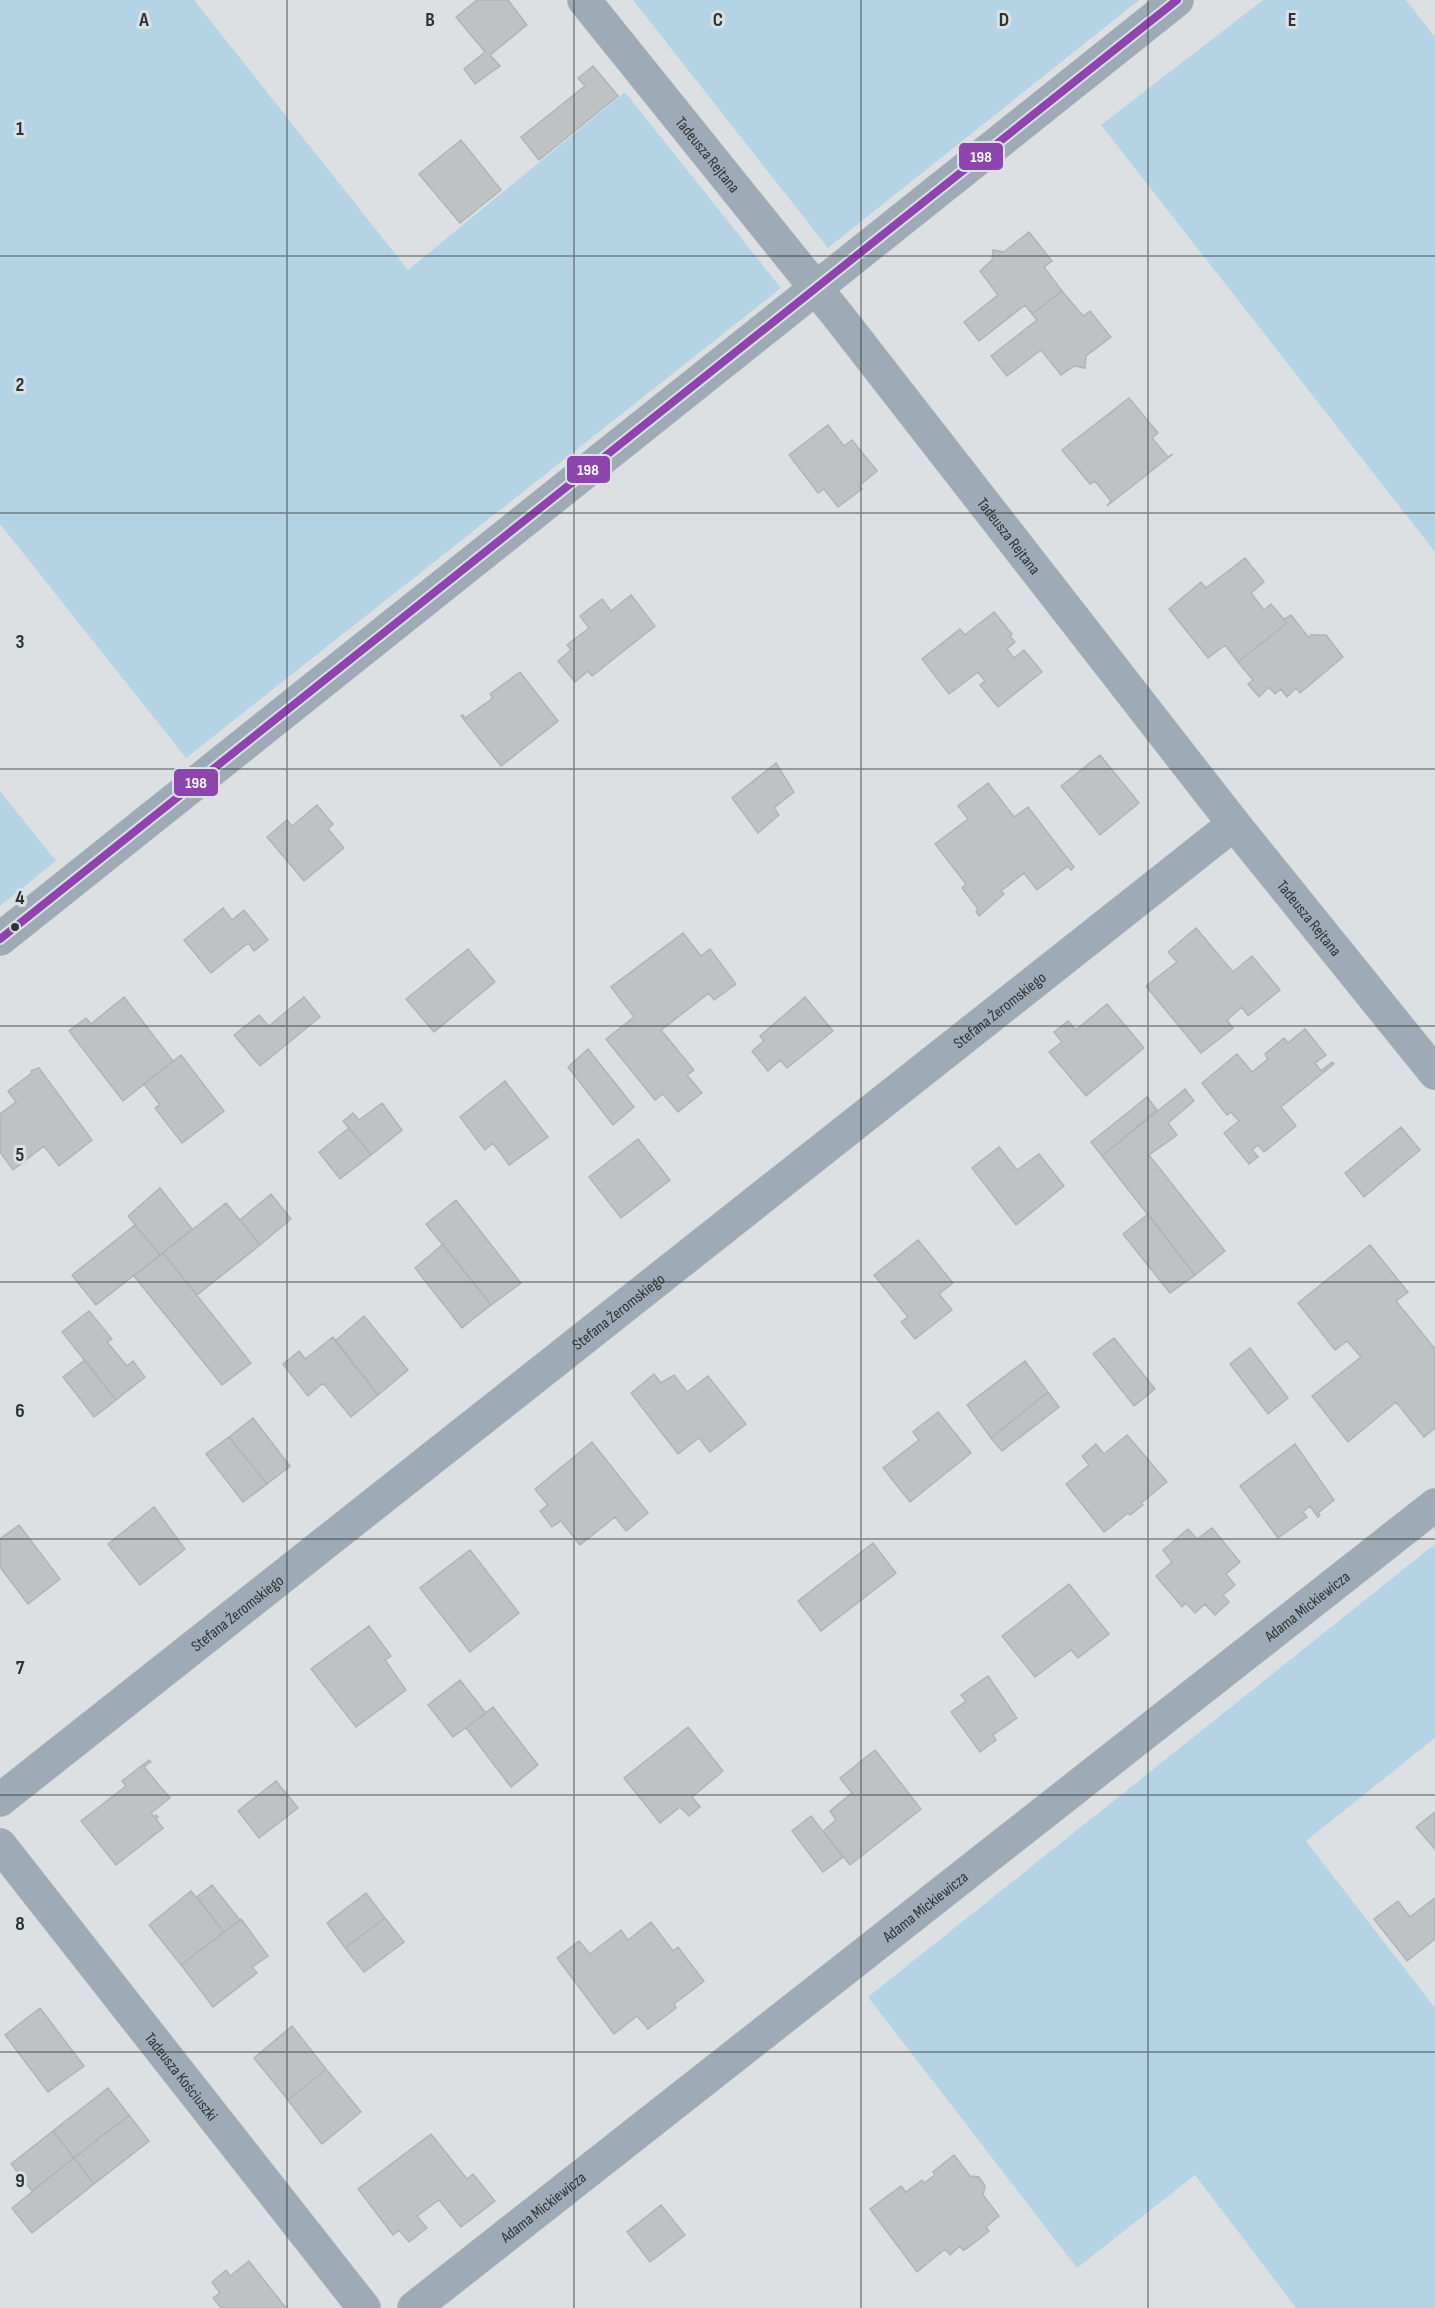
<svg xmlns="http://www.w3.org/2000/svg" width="1435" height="2308" viewBox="0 0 1435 2308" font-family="'Sofia Sans Condensed',sans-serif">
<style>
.green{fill:#b4d4e5}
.building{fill:#bec2c3;stroke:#b1b4b5;stroke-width:1.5}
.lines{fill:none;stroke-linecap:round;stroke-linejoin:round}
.minor-casing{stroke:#babdbf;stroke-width:34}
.minor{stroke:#9eaab6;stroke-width:33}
.bus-1-casing{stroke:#d9e1e5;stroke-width:12}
.bus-1{stroke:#8e44ad;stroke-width:8}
.grid{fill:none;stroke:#303335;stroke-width:1.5;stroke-opacity:0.55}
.bus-dot{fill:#303335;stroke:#d9e1e5;stroke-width:2}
.labels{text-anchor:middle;stroke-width:6;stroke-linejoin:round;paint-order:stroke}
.street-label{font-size:16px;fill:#303335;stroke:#d9e1e5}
.grid-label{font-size:20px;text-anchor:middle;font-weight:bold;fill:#303335;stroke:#d9e1e5;stroke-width:6;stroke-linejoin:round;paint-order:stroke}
.line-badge{stroke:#d9e1e5;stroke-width:2}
.badge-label{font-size:16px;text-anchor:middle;font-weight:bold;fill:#fff}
</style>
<rect width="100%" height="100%" fill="#dce0e2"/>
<path class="green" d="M0,0H194L408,270L625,92L781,288L186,758L0,524Z
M633,0H1139L828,248Z
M1263,0H1406L1435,37V552L1101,125Z
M0,791L56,861L0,906Z
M1435,1544V1738L1306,1841L1435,2008V2308H1296L1195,2175L1077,2268L868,1997Z"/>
<path class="building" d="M477,0H508L527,25L490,55L500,66L475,84L464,69L485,52L456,17Z
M593,66L618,96L539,160L521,137L585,86L578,78Z
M461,140L501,190L460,223L419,174Z
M1029,232L1052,261L1044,267L1062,291L1032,314L1025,305L979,341L964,322L998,295L980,271L992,260L993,250L1004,252Z
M1062,291L1083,316L1090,311L1111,337L1086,356L1085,368L1074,366L1061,375L1041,350L1007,376L991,356L1037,320L1032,314Z
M1129,398L1158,433L1152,438L1168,457L1173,454L1107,506L1111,501L1095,481L1090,484L1062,450Z
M828,425L844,446L852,440L877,471L859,486L862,489L838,507L824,489L818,493L789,455Z
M1245,558L1264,582L1251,593L1264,610L1271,604L1287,623L1238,662L1225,645L1208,658L1169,609L1201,582L1206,588Z
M631,595L655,626L592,676L588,671L575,682L558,661L571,650L567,645L589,628L580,616L602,599L611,611Z
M994,612L1012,634L1010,636L1015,642L1007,649L1014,658L1024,650L1042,672L998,707L980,685L985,681L978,672L949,694L922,659L960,629L965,635Z
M1291,615L1309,638L1311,635H1326L1343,657L1300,693L1296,688L1287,697L1281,689L1275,694L1269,687L1259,697L1248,684L1253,680L1238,662L1287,623L1283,620Z
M520,672L558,721L501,766L461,716L463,715L465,718L493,698L490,694Z
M1100,755L1139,803L1100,835L1061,786Z
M776,763L794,792L774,808L779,815L758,833L732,798Z
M988,783L1014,817L1028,807L1074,867L1071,870L1068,866L1037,890L1024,873L1001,891L1004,894L979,916L976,912L978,909L962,888L966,884L935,844L968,819L958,806Z
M317,805L333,824L328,829L344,848L304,881L267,837L287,820L292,826Z
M223,908L232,920L244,910L268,940L254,951L248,943L211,973L184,940Z
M1196,928L1233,972L1252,956L1280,990L1248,1016L1242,1007L1227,1020L1233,1028L1201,1053L1146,986L1177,962L1168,952Z
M683,933L701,956L710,949L736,984L714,1000L709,993L661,1030L694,1070L687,1075L702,1093L678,1112L663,1094L655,1100L606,1039L634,1017L611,987Z
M468,949L495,982L434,1032L406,999Z
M124,997L173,1061L123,1101L69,1031L86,1018L91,1024Z
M304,997L320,1017L260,1066L234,1035L259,1015L269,1026Z
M805,997L833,1031L787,1068L780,1060L768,1071L752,1051L764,1041L760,1036Z
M1107,1004L1144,1048L1086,1096L1049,1052L1062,1042L1054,1032L1068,1021L1076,1030Z
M1305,1029L1326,1055L1315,1063L1321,1071L1332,1062L1334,1064L1281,1107L1296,1126L1264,1152L1258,1145L1252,1150L1258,1157L1249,1164L1224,1133L1239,1121L1231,1112L1227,1115L1202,1083L1237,1054L1252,1072L1268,1059L1265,1054L1284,1038L1288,1043Z
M588,1049L634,1107L613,1125L568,1067Z
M181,1055L224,1111L182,1143L155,1108L160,1105L144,1084Z
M39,1068L92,1140L59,1166L44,1146L13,1170L0,1152V1114L16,1102L8,1091L32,1073L31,1071Z
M505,1081L548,1137L509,1165L493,1143L485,1150L460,1117Z
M1185,1089L1194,1101L1168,1123L1177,1135L1149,1155L1225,1251L1195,1275L1102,1156Z
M1147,1097L1157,1110L1102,1156L1091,1142Z
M382,1103L402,1130L371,1155L343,1121L353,1113L359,1120Z
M1401,1127L1420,1150L1364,1197L1345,1173Z
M349,1128L371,1155L340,1179L319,1152Z
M638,1139L670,1180L621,1218L589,1177Z
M999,1147L1017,1170L1039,1154L1064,1186L1016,1225L972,1168Z
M160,1188L192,1229L160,1255L128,1216Z
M271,1194L291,1219L260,1245L240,1220Z
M456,1200L521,1283L491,1305L426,1224Z
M226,1203L260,1245L197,1295L163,1253Z
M1148,1214L1195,1275L1170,1293L1123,1234Z
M135,1225L160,1255L96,1305L72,1275Z
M918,1240L953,1283L939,1294L952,1310L915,1339L901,1322L908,1317L874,1275Z
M443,1244L491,1305L462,1328L415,1268Z
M1370,1245L1408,1292L1396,1301L1435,1349V1428L1424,1437L1396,1402L1348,1442L1312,1396L1361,1357L1347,1341L1335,1350L1298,1303Z
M163,1253L251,1363L222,1385L134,1276Z
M89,1311L112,1339L107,1342L127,1366L133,1361L145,1377L116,1400L62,1332Z
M364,1316L408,1370L378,1395L335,1341Z
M333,1337L378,1395L351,1417L323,1383L308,1396L283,1364L299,1351L305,1359Z
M1114,1338L1155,1389L1134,1406L1093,1354Z
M1250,1348L1288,1398L1268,1414L1230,1364Z
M85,1360L116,1400L94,1417L63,1377Z
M1025,1361L1048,1392L991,1438L967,1405Z
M654,1374L661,1383L674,1375L687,1392L708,1376L746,1424L710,1452L699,1438L678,1454L631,1393Z
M1048,1392L1059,1407L1002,1451L991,1438Z
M938,1412L971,1453L910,1502L883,1468L919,1440L913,1432Z
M253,1418L290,1466L267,1484L229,1437Z
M1127,1435L1167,1482L1141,1503L1143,1505L1130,1515L1128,1513L1104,1532L1066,1484L1089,1465L1082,1456L1096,1444L1104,1454Z
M229,1437L267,1484L243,1502L206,1454Z
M592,1442L648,1513L626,1531L615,1517L580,1545L561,1521L552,1527L540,1511L548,1505L535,1489Z
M1295,1444L1334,1500L1318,1513L1320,1515L1318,1517L1310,1506L1303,1512L1307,1517L1278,1538L1240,1486Z
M154,1507L185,1549L140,1585L108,1544Z
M19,1525L60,1579L28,1604L0,1567V1539Z
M1212,1528L1240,1562L1226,1574L1235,1585L1223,1595L1229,1602L1215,1615L1205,1604L1195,1613L1186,1603L1182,1607L1156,1576L1172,1562L1163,1550L1188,1529L1197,1539Z
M873,1543L896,1573L821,1631L798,1601Z
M470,1550L519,1613L470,1652L420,1588Z
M1069,1584L1109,1634L1078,1658L1071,1650L1035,1677L1002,1636Z
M369,1626L391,1656L385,1660L406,1690L356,1727L311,1669Z
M988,1676L1017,1718L993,1735L996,1740L980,1752L951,1712L966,1701L961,1695Z
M460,1680L486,1713L453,1737L428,1705Z
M493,1707L538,1765L511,1787L466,1728Z
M688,1727L723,1771L692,1797L700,1807L689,1816L680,1807L660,1823L624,1778Z
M875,1750L921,1809L850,1865L823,1831L836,1820L830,1811L852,1793L840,1778Z
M149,1760L151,1762L144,1767L170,1798L151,1813L154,1817L156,1815L158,1817L156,1819L163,1828L116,1865L81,1821L126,1786L122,1781Z
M276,1781L298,1808L259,1838L238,1811Z
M1435,1812V1849L1416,1827Z
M811,1816L843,1857L823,1872L792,1831Z
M212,1885L240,1920L224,1932L197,1897Z
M191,1891L224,1932L181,1965L149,1925Z
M366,1893L385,1918L345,1948L327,1923Z
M1435,1898V1939L1407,1961L1374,1919L1398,1901L1410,1917Z
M385,1918L404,1942L364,1972L345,1948Z
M241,1919L268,1956L252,1967L257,1973L213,2007L181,1965Z
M651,1922L673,1951L678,1947L704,1981L674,2004L676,2008L648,2029L637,2016L614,2034L557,1958L579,1941L590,1954L621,1930L628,1940Z
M40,2008L84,2066L48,2092L5,2035Z
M292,2026L326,2069L288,2100L254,2058Z
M326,2069L361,2112L322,2144L288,2100Z
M108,2088L129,2115L74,2158L53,2131Z
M129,2115L149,2141L94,2184L74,2158Z
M53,2131L74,2158L32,2191L11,2164Z
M431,2134L467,2179L473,2174L495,2201L461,2227L439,2200L417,2216L427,2228L409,2242L399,2230L393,2235L358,2189Z
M954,2155L970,2176L979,2177L985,2186L983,2195L999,2216L986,2227L989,2231L966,2249L963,2250L960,2246L950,2255L945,2249L917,2272L870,2209L901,2186L906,2192L922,2180L924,2183L935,2175L933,2172Z
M74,2158L94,2184L32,2233L12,2208Z
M661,2205L685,2235L650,2262L627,2232Z
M249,2261L286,2308H221L213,2298L220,2293L212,2282L226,2270L230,2276Z"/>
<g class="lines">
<defs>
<g id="minor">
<path id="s1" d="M584,0L839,317L1234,824L1435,1073"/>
<path d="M0,939L1177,0"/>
<path id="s2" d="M0,1800L1234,824"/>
<path id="s3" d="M0,1845L364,2308"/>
<path id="s4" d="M414,2308L1435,1505"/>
</g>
</defs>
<use href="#minor" class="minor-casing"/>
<use href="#minor" class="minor"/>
<defs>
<path id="bus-1" d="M0,939L1177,0"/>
</defs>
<use href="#bus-1" class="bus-1-casing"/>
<use href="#bus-1" class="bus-1"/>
</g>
<path class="grid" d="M287,0V2308M574,0V2308M861,0V2308M1148,0V2308M0,256H1435M0,513H1435M0,769H1435M0,1026H1435M0,1282H1435M0,1539H1435M0,1795H1435M0,2052H1435"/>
<circle class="bus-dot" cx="15" cy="927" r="5"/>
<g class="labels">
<g class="street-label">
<text dy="6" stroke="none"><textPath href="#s1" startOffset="198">Tadeusza Rejtana</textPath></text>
<text dy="6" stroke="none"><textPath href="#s1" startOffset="684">Tadeusza Rejtana</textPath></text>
<text dy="6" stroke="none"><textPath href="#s1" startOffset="1170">Tadeusza Rejtana</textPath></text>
<text dy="6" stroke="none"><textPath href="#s2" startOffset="1274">Stefana Żeromskiego</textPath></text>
<text dy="6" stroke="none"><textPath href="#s2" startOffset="788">Stefana Żeromskiego</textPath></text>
<text dy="6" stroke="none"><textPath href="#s4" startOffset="1136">Adama Mickiewicza</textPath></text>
<text dy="6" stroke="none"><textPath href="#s2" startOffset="302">Stefana Żeromskiego</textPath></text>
<text dy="6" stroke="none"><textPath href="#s4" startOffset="650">Adama Mickiewicza</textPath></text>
<text dy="6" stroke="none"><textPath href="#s3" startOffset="294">Tadeusza Kościuszki</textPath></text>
<text dy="6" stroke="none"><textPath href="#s4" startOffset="164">Adama Mickiewicza</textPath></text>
</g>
</g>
<g class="grid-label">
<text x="144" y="26">A</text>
<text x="430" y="26">B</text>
<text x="718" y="26">C</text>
<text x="1004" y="26">D</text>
<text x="1292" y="26">E</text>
<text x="20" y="135">1</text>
<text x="20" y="391">2</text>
<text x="20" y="648">3</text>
<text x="20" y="904">4</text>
<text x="20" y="1161">5</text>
<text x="20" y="1417">6</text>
<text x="20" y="1674">7</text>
<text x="20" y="1930">8</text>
<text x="20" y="2187">9</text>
</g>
<g class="line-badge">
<rect x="958" y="142" width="46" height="29" rx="6" fill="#8e44ad"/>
<rect x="566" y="455" width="45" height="29" rx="6" fill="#8e44ad"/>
<rect x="173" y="768" width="46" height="29" rx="6" fill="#8e44ad"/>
</g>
<g class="badge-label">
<text x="981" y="162">198</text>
<text x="588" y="475">198</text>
<text x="196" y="788">198</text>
</g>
</svg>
